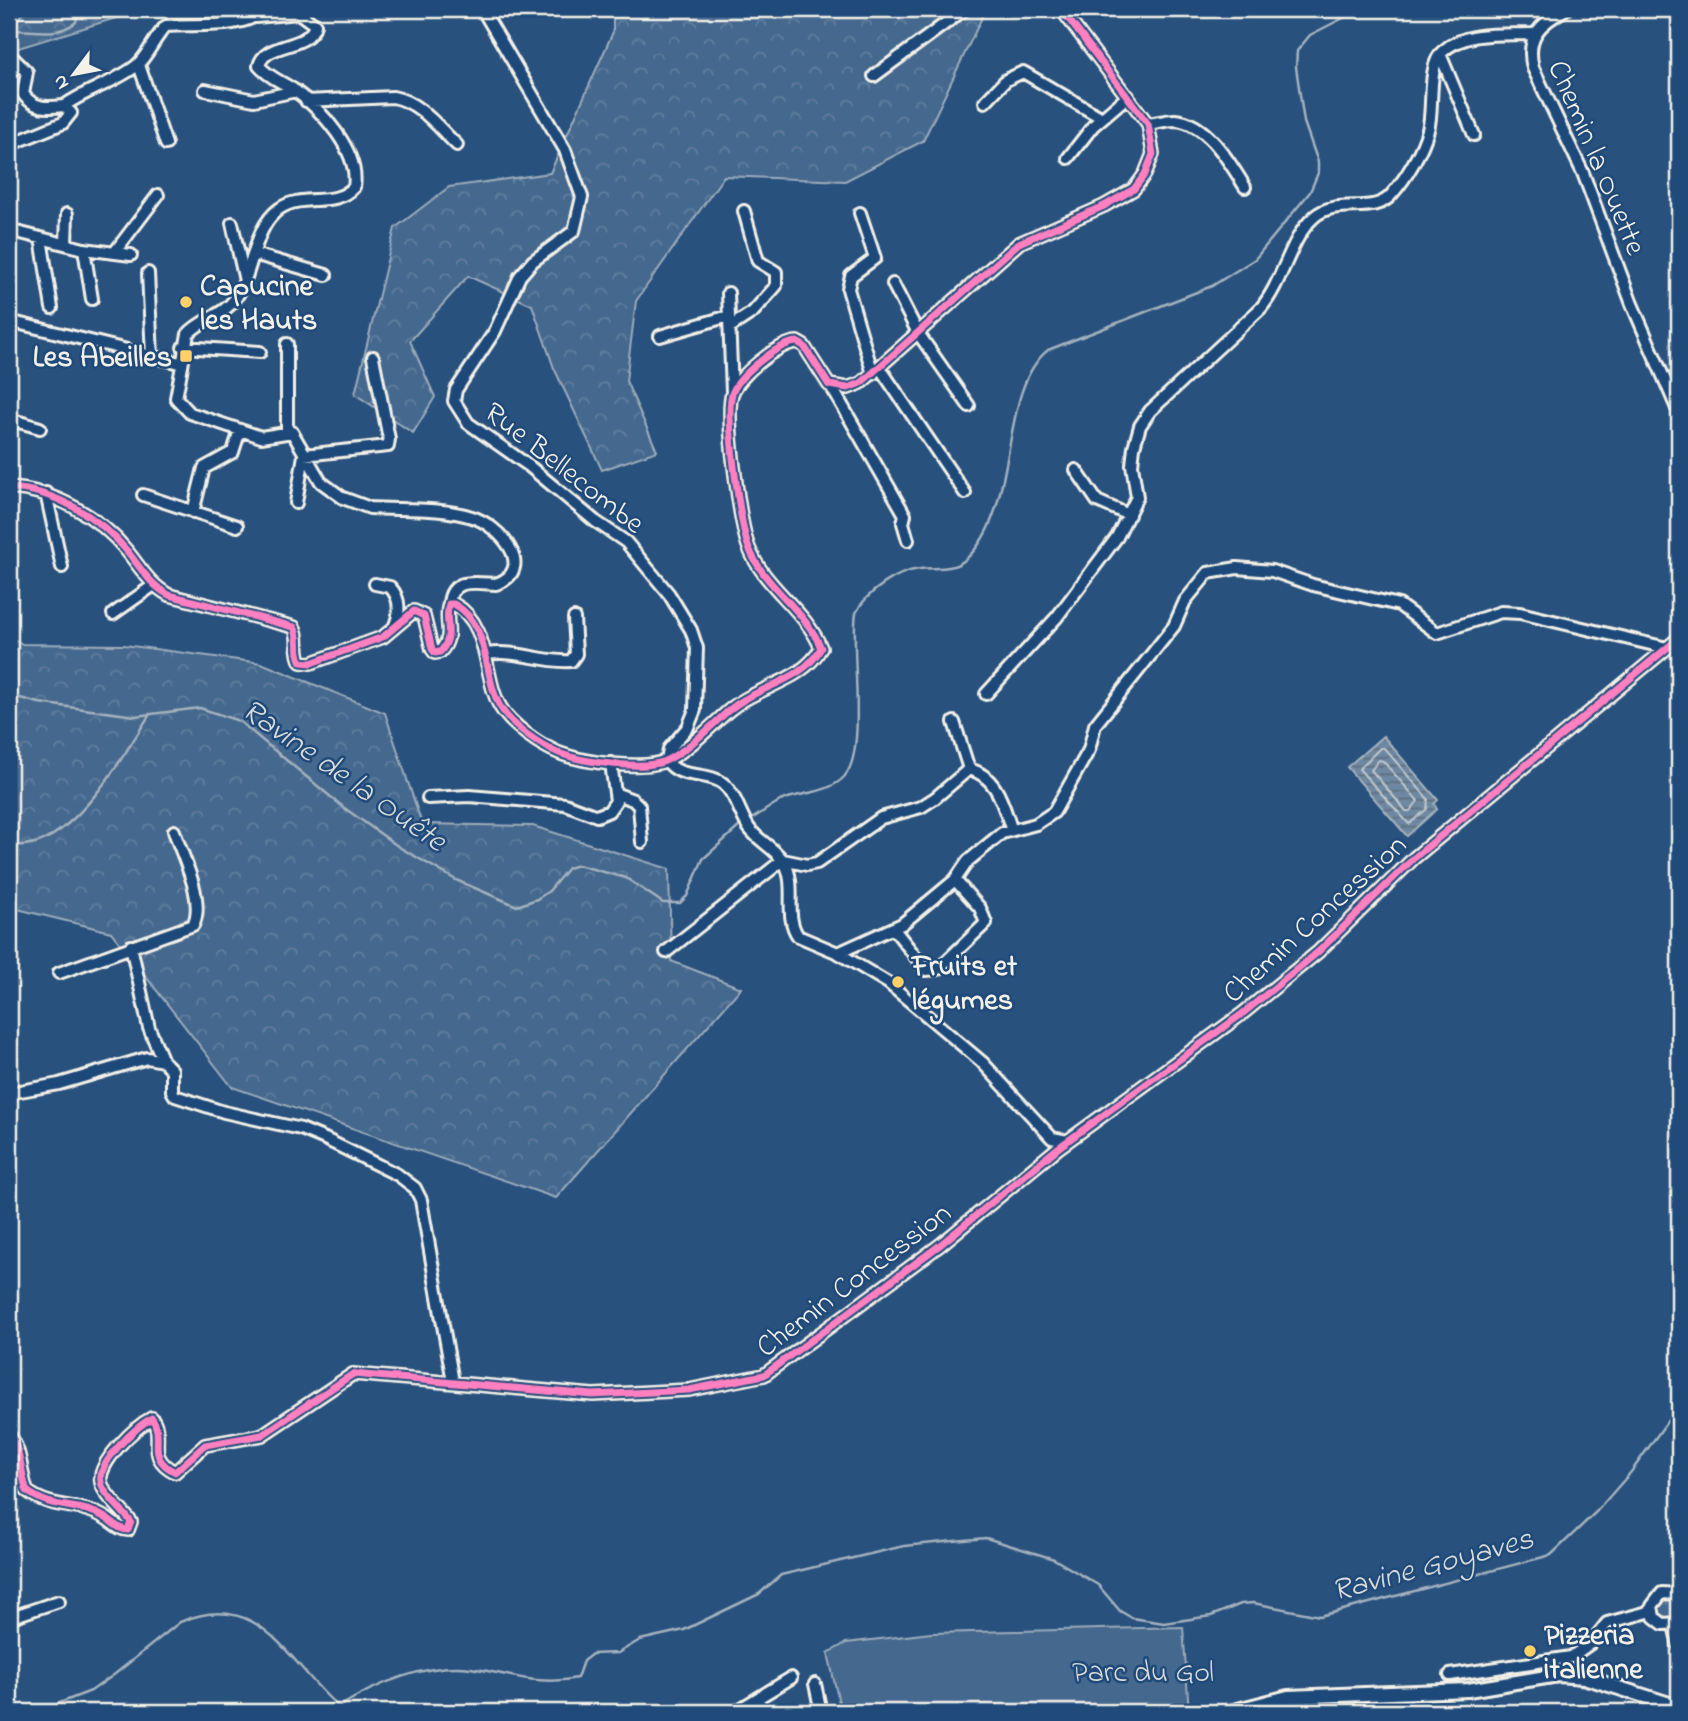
<svg xmlns="http://www.w3.org/2000/svg" width="1688" height="1721" viewBox="0 0 1688 1721" font-family="'Indie Flower',sans-serif">
<style>
.grass{fill:url(#grass-tufts);stroke:#9cacbb;stroke-width:2}
.forest{fill:url(#forest-crowns);stroke:#9cacbb;stroke-width:2}
.park{fill:#45688e;stroke:#9cacbb;stroke-width:2}
.water{fill:url(#water-rules);stroke:#a4b2be;stroke-width:2}
.lines{fill:none;stroke-linecap:round;stroke-linejoin:round}
.shore{stroke:#bec7cc;stroke-width:2}
.stream{stroke:#a4b2be;stroke-width:2.5}
.minor-casing{stroke:#f4f1e8;stroke-width:16}
.major-casing{stroke:#f4f1e8;stroke-width:18}
.minor{stroke:#1f4a7a;stroke-width:10}
.major{stroke:#1f4a7a;stroke-width:12}
.cycleway-casing{stroke:#1f4a7a;stroke-width:11}
.cycleway{stroke:#ff80c0;stroke-width:7}
.poi-dot{fill:#ffd166;stroke:#1f4a7a;stroke-width:2.5}
.labels{text-anchor:middle;stroke-width:5;stroke-linejoin:round;paint-order:stroke}
.street-label{font-size:30px;fill:#f4f1e8;stroke:#1f4a7a}
.poi-label{font-size:30px;font-weight:bold;fill:#f4f1e8;stroke:#1f4a7a;text-anchor:start}
.park-label{font-size:30px;fill:#dadcda;stroke:#1f4a7a}
.water-label{font-size:32px;font-style:italic;fill:#d9dcda;stroke:#1f4a7a}
</style>
<defs>
<pattern id="grass-tufts" width="24" height="20" patternUnits="userSpaceOnUse" patternTransform="scale(1.75)"><rect width="24" height="20" fill="#45688e"/><path d="M3 7l-1-3M5 7V3M7 7l1-3M15 17l-1-3M17 17v-4M19 17l1-3" fill="none" stroke="#607e9e"/></pattern>
<pattern id="forest-crowns" width="20" height="18" patternUnits="userSpaceOnUse" patternTransform="scale(1.75)"><rect width="20" height="18" fill="#45688e"/><path d="M2 6a3 3 0 1 1 6 0M12 15a3 3 0 1 1 6 0" fill="none" stroke="#607e9e"/></pattern>
<pattern id="water-rules" width="6" height="5" patternUnits="userSpaceOnUse" patternTransform="scale(1.75)"><rect width="6" height="5" fill="#6e88a2"/><path d="M0 2.5h6" fill="none" stroke="#5f6e7d"/></pattern>
</defs>
<rect width="100%" height="100%" fill="#28517e"/>
<filter id="ink" filterUnits="userSpaceOnUse"><feTurbulence type="fractalNoise" baseFrequency=".0143" numOctaves="2"/><feDisplacementMap in="SourceGraphic" scale="14" xChannelSelector="R" yChannelSelector="G"/><feConvolveMatrix kernelMatrix="1 2 1 2 8 2 1 2 1" color-interpolation-filters="sRGB"/></filter>
<g filter="url(#ink)">
<path class="grass" d="M1663,1598L1679,1600V1619L1671,1623L1658,1614L1657,1605Z
M1556,1680H1577L1603,1687L1602,1690L1566,1682L1480,1696L1246,1712L1277,1703Z"/>
<path class="forest" d="M28,9H145L9,51V27Z
M613,9H986L923,141L845,181L724,176L636,301L626,381L657,451L602,470L554,368L532,305L468,276L410,341L435,397L413,433L355,394L395,228L449,187L550,173L613,32Z
M9,637L22,644L124,645L261,663L385,713L422,824L533,826L669,869L671,961L741,988L556,1198L232,1087L111,932L9,907Z"/>
<path class="park" d="M1183,1627L1189,1712H841L828,1653L846,1643L931,1633Z"/>
<path class="water" d="M1383,736L1438,800L1434,804L1437,809L1407,836L1347,767Z"/>
<g class="lines">
<path class="shore" d="M1380,748H1384L1428,799L1427,809L1409,824L1359,769Z
M1379,760L1383,761L1418,801L1410,811H1406L1371,770Z"/>
<path class="stream" d="M9,30C32,29 57,38 76,22L78,9
M9,695L39,703L135,716L200,708L239,721L343,807L399,847L456,880L517,906L537,899L549,891L568,868L578,865L626,878L663,903H680L687,896L703,859L742,824
M748,821C759,815 769,807 780,801C801,792 828,794 844,777C868,752 850,647 856,613C866,592 898,571 920,569C936,567 953,571 966,559C1021,509 997,391 1048,350L1212,286L1255,259L1310,192L1318,173V162L1304,122L1296,67L1297,51L1310,35L1361,9
M9,846C21,845 35,845 46,839C88,817 125,754 150,714
M52,1712L57,1704L91,1691L115,1674L180,1622C262,1587 288,1664 339,1707C375,1684 428,1662 471,1668C508,1674 539,1686 577,1678L583,1661L592,1654L618,1653L640,1640L684,1630L759,1594L781,1575L904,1546L954,1541L986,1538L1054,1559L1098,1585L1120,1611L1132,1618L1164,1623L1211,1616L1241,1604L1253,1603L1320,1616L1551,1555L1597,1511L1631,1472L1679,1405"/>
<defs>
<path id="minor" d="M482,9L565,150L582,197L574,231L533,261L520,276L495,331L456,390L454,401L468,423L529,466L595,521L626,542L669,594L691,630L697,648L695,710L688,727L669,749L667,761C680,780 704,771 721,782C735,791 740,815 749,828C758,841 776,849 784,862C798,885 783,915 798,936L838,953L888,983L982,1062L1052,1138L1068,1141
M1566,9C1541,23 1525,36 1533,68L1583,173L1632,304L1679,413
M256,17L299,13L315,25C308,51 264,41 259,66C268,77 282,82 294,90C322,110 360,152 354,187C334,209 303,192 279,209C252,229 254,273 235,299C223,316 201,319 188,334L176,398L190,413L261,437L292,432L321,482L343,498L370,508C402,510 442,507 472,517C499,525 538,569 496,584C475,583 451,577 449,604
M9,54L27,72L23,94C34,109 46,108 64,106L71,113L63,123L9,145
M1440,54L1474,135
M139,65L166,144
M874,76L965,9
M205,90L254,100L296,91
M306,101L393,97C420,102 438,127 457,145
M985,102L1006,80L1023,72L1102,118
M64,106C86,90 114,83 136,66C148,56 154,38 166,26C195,23 243,31 265,9
M1148,124C1156,123 1166,120 1175,120C1207,122 1230,163 1245,187
M1068,158L1093,126L1128,96
M860,213L875,258L851,276L848,289L873,374
M232,223L245,281
M9,230L84,249L131,255
M41,238L52,308
M66,244L67,214
M84,249L92,299
M114,253L158,195
M254,254L326,275
M148,273L152,356
M893,284L918,333L969,406
M728,293L732,392
M9,321L180,363
M730,327L753,312L776,286V272L758,261L744,211
M660,336L729,316
M287,344V432
M183,347L260,352
M880,368L965,493
M831,386L905,515L903,523L908,540
M9,419L40,428
M1076,470L1097,501L1129,515
M9,488C53,490 99,516 127,551C140,567 150,585 169,595L294,627C301,638 294,651 301,662L311,663L383,637L414,611L424,616L432,649L435,653L440,652C456,635 443,621 449,604H454C492,625 482,677 501,708C512,726 540,745 559,753C582,762 648,772 669,759C690,748 709,728 727,712C757,685 802,683 821,648C806,610 764,587 749,548C740,525 725,416 732,394C738,376 778,343 797,342L804,346L829,385L848,388L861,383L1019,243L1104,206L1134,189L1145,174L1153,154L1148,124L1061,9
M46,493L62,567
M143,495L237,526
M296,503L304,455L388,446L389,439L373,357
M193,512L204,468L233,452L240,430
M375,584L390,587C401,598 400,614 394,628
M113,614L154,585
M487,654C517,649 541,663 571,661L576,654L574,618
M986,694L1057,617L1117,537L1137,497L1132,465L1134,447L1140,426L1150,411L1261,308C1283,282 1290,238 1314,217C1337,196 1374,217 1392,194C1407,177 1422,151 1428,130C1434,110 1427,66 1442,52C1465,30 1504,35 1533,34
M954,722L969,769
M617,794L633,800L639,806L642,842
M428,798L469,796L565,804L597,816L609,811L616,801L611,763
M894,929L926,970L938,969L986,923L980,908L955,880
M131,946L149,1028L163,1061
M666,952L783,860L807,865L817,863L881,818L921,807L935,798L969,769C997,776 1003,805 1011,828
M838,953L902,924L955,880L968,861L1002,833L1036,824L1054,812L1089,750L1095,725L1174,626L1185,601L1208,573L1237,568L1272,571L1313,585L1399,605L1437,633L1501,612L1520,613L1667,648
M59,973L193,925C206,901 182,856 174,831
M9,1093L59,1084L147,1058L163,1061L172,1070V1091L175,1096L224,1112L301,1129L325,1139L398,1175L415,1188L421,1200L453,1382
M9,1435C22,1450 20,1472 27,1491C53,1511 79,1502 104,1517C113,1522 117,1529 128,1530L131,1522C123,1510 104,1496 101,1482C97,1463 136,1426 152,1418C166,1439 144,1456 175,1472L205,1445L262,1435L353,1374L593,1395L689,1390L764,1375L940,1245L1058,1148L1242,1014L1318,952L1414,858L1679,638
M1679,1594L1662,1593L1652,1606L1654,1617L1663,1624L1679,1623
M9,1618L59,1601
M1674,1625L1679,1646
M1450,1675L1571,1657L1591,1643L1607,1623L1652,1611
M815,1684L821,1712
M758,1698L763,1712
M735,1712L791,1678"/>
<path id="major" d="M1230,1712L1288,1697L1468,1690L1558,1675L1584,1677L1679,1707"/>
</defs>
<use href="#minor" class="minor-casing"/>
<use href="#major" class="major-casing"/>
<use href="#minor" class="minor"/>
<use href="#major" class="major"/>
<defs>
<path id="cycleway" d="M9,488C53,490 99,516 127,551C140,567 150,585 169,595L294,627C301,638 294,651 301,662L311,663L383,637L414,611L424,616L432,649L435,653L440,652C456,635 443,621 449,604H454C492,625 482,677 501,708C512,726 540,745 559,753C582,762 648,772 669,759C690,748 709,728 727,712C757,685 802,683 821,648C806,610 764,587 749,548C740,525 725,416 732,394C738,376 778,343 797,342L804,346L829,385L848,388L861,383L1019,243L1104,206L1134,189L1145,174L1153,154L1148,124L1061,9
M9,1435C22,1450 20,1472 27,1491C53,1511 79,1502 104,1517C113,1522 117,1529 128,1530L131,1522C123,1510 104,1496 101,1482C97,1463 136,1426 152,1418C166,1439 144,1456 175,1472L205,1445L262,1435L353,1374L593,1395L689,1390L764,1375L940,1245L1058,1148L1242,1014L1318,952L1414,858L1679,638"/>
</defs>
<use href="#cycleway" class="cycleway-casing"/>
<use href="#cycleway" class="cycleway"/>
</g>
</g>
<g class="poi-dot">
<circle cx="186" cy="302" r="7"/>
<rect x="179" y="349" width="14" height="14" rx="3.5"/>
<circle cx="898" cy="982" r="7"/>
<circle cx="1530" cy="1651" r="7"/>
</g>
<g class="labels">
<g class="street-label">
<text transform="translate(1598 157) rotate(67)" y="10">Chemin la Ouette</text>
<text transform="translate(565 467) rotate(38)" y="10">Rue Bellecombe</text>
<text transform="translate(1314 918) rotate(-42)" y="10">Chemin Concession</text>
<text transform="translate(853 1279) rotate(-37)" y="10">Chemin Concession</text>
</g>
<g class="poi-label">
<text x="200" y="295">Capucine<tspan x="200" dy="34">les Hauts</tspan></text>
<text x="172" y="366" text-anchor="end">Les Abeilles</text>
<text x="912" y="975">Fruits et<tspan x="912" dy="34">légumes</tspan></text>
<text x="1544" y="1644">Pizzeria<tspan x="1544" dy="34">italienne</tspan></text>
</g>
<g class="park-label">
<text x="1143" y="1681">Parc du Gol</text>
</g>
<g class="water-label">
<text transform="translate(345 774) rotate(35)" y="11">Ravine de la Ouête</text>
<text transform="translate(1432 1563) rotate(-15)" y="11">Ravine Goyaves</text>
</g>
</g>
<rect width="1688" height="1721" fill="none" stroke="#1f4a7a" stroke-width="35"/>
<rect x="18" y="18" width="1653" height="1686" fill="none" stroke="#f4f1e8" stroke-width="2.5" filter="url(#ink)"/>
<g transform="translate(74 74) rotate(238)" stroke="#1f4a7a" stroke-width="5" paint-order="stroke">
<path d="M0-5L12 26L0 18L-12 26Z" fill="#f4f1e8"/>
<text y="-10" font-size="19" font-weight="bold" text-anchor="middle" fill="#f4f1e8">N</text>
</g>
</svg>
